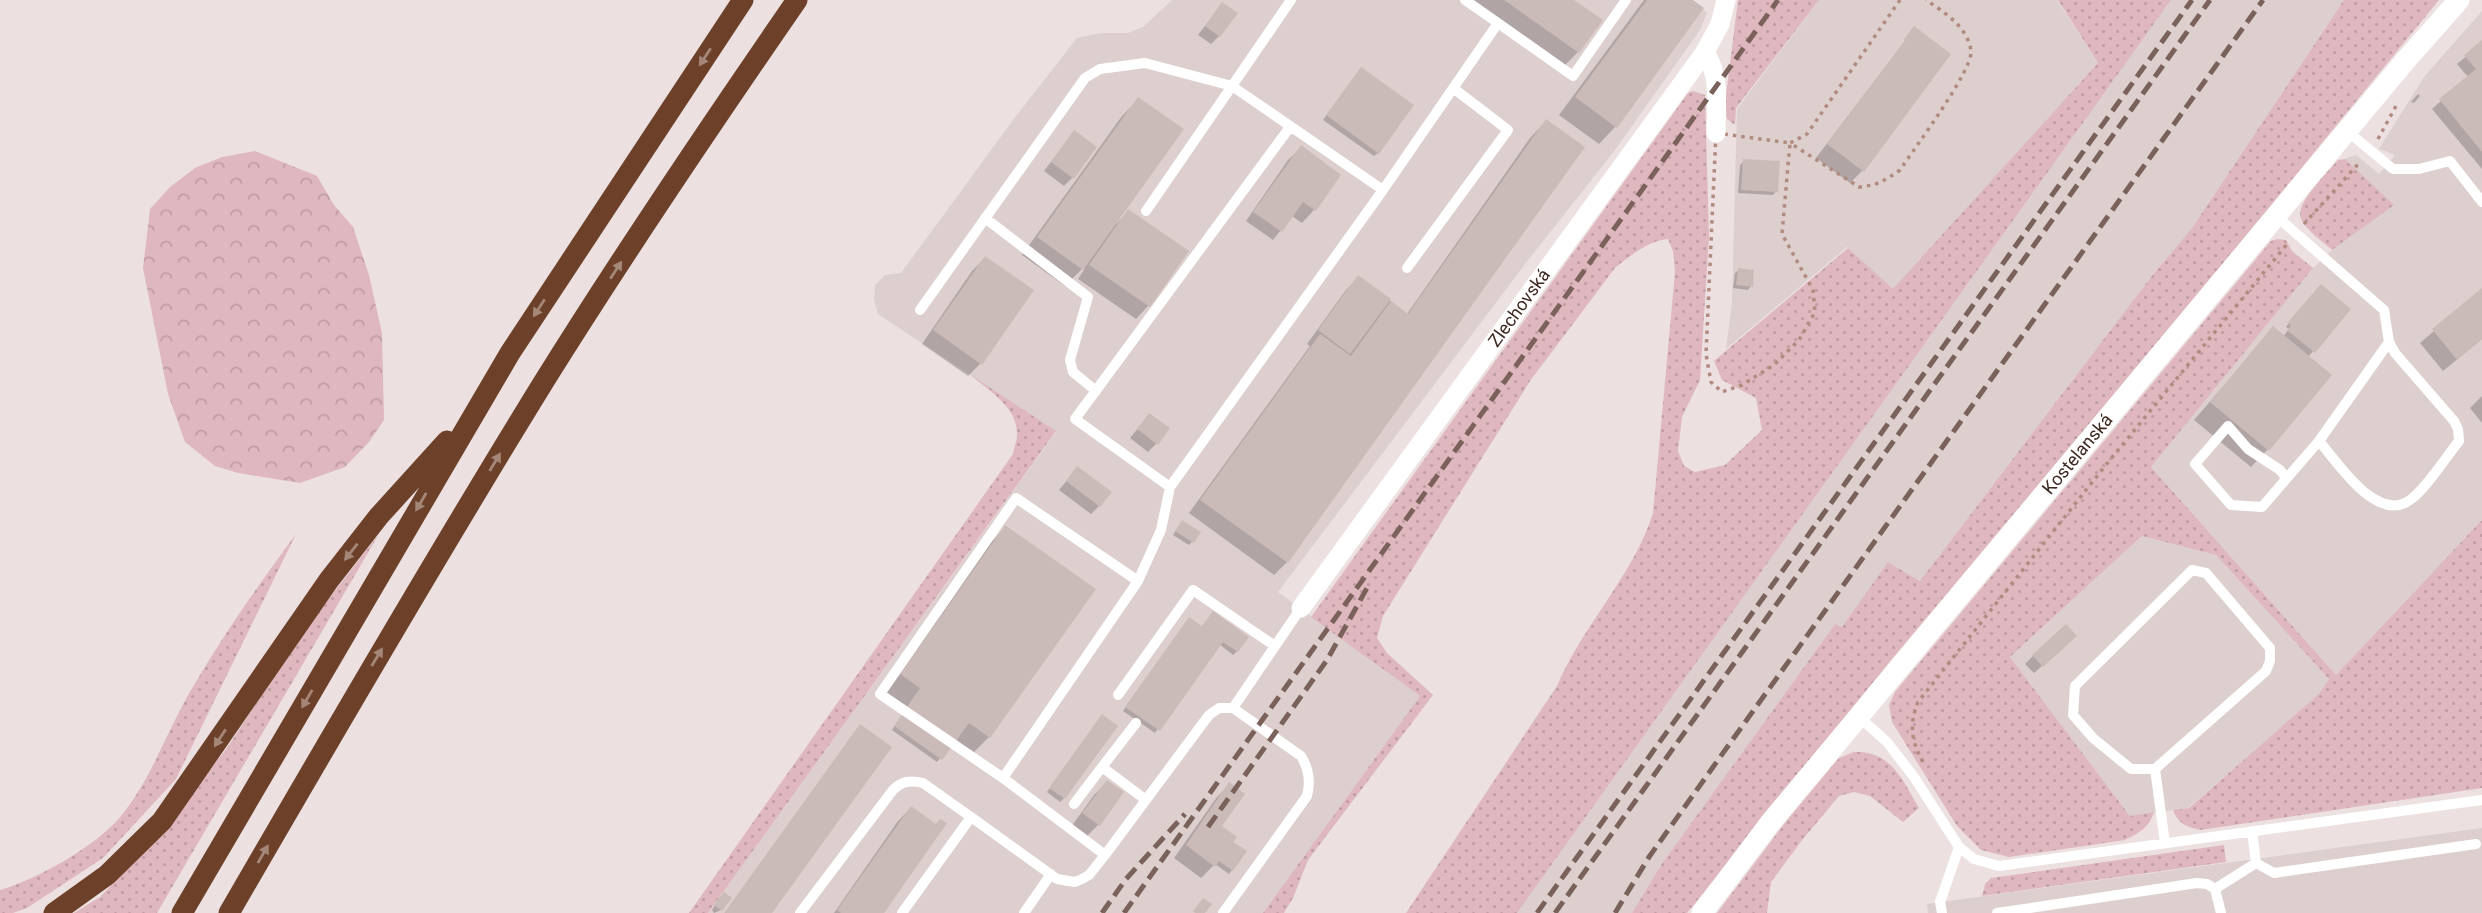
<svg xmlns="http://www.w3.org/2000/svg" width="2482" height="913" viewBox="0 0 2482 913" font-family="Roboto,sans-serif">
<style>
.built{fill:#dccfce}
.grass{fill:url(#grass-dots)}
.forest{fill:url(#forest-crowns)}
.shadow{fill:#0003}
.building{fill:#cabbb8}
.lines{fill:none;stroke-linecap:round;stroke-linejoin:round}
.path{stroke:#b28a7e;stroke-width:3.5;stroke-dasharray:3.5 5;stroke-linecap:butt}
.lane{stroke:#fff;stroke-width:10}
.street{stroke:#fff;stroke-width:19}
.secondary{stroke:#fff;stroke-width:21}
.highway{stroke:#6c4029;stroke-width:21}
.rail{stroke:#7a625a;stroke-width:5;stroke-dasharray:14 7;stroke-linecap:butt}
.oneway{fill:#a48779}
.labels{text-anchor:middle;stroke-width:7;stroke-linejoin:round;paint-order:stroke}
.street-label{font-size:18px;fill:#3e2820;stroke:#f9f1f1}
</style>
<defs>
<pattern id="grass-dots" width="8" height="8" patternUnits="userSpaceOnUse" patternTransform="scale(1.75)"><rect width="8" height="8" fill="#dfb7bf"/><path d="M2 2h.1M6 6h.1" fill="none" stroke="#c09da4" stroke-width="1.8" stroke-linecap="round"/></pattern>
<pattern id="forest-crowns" width="20" height="18" patternUnits="userSpaceOnUse" patternTransform="scale(1.75)"><rect width="20" height="18" fill="#dfb7bf"/><path d="M2 6a3 3 0 1 1 6 0M12 15a3 3 0 1 1 6 0" fill="none" stroke="#c09da4"/></pattern>
</defs>
<rect width="100%" height="100%" fill="#ece1e0"/>
<path class="built" d="M1172,0H1691L1707,13L1700,30L1615,150L1525,264L1278,592L1420,696L1263,913H708L1056,432L878,314L874,299L875,285L885,275L901,273L1016,116L1077,38L1101,33H1128L1143,27Z
M1819,0H2057L2098,63L1893,290L1847,247L1726,349L1732,303L1737,109Z
M2171,0H2344L2192,228L2151,277L1920,581L1888,562L1842,628L1835,624L1661,865L1632,913H1517Z
M2482,11V520L2336,675L2151,467L2313,268L2332,250L2393,205L2345,159L2356,155L2379,174L2395,155L2379,149L2424,77Z
M2142,536L2216,555L2329,679L2321,693L2188,808L2130,816L2010,657Z
M2482,828V913H1928L1927,904Z"/>
<path class="grass" d="M1738,0H1819L1736,108L1735,125L1727,119L1725,103Z
M2058,0H2171L1517,913H1406L1557,686C1583,625 1633,576 1653,513L1675,272L1673,251L1668,239C1648,241 1631,255 1615,268L1530,381L1383,616L1377,638L1387,653L1433,695L1308,860L1293,898L1284,913H1263L1420,696L1311,617L1688,93L1693,91L1705,95L1709,236L1700,380L1682,417L1678,451L1684,466L1695,472L1725,465L1762,430L1756,398L1722,380L1714,361L1848,248L1893,289L2098,63Z
M2344,0H2439L2186,309L1891,660L1687,913H1632L1661,865L1835,624L1842,627L1888,562L1920,581L2151,277L2192,228Z
M2345,159L2394,205L2332,250C2323,242 2306,230 2301,219C2294,204 2329,171 2338,160Z
M2277,239L2286,240L2292,251L2313,268L2151,467L2336,675L2482,520V788L2200,830C2187,827 2178,824 2173,810L2189,808L2320,693L2329,679L2216,555L2142,536L2010,657L2130,816L2154,812C2149,828 2139,833 2125,840L2009,857L1981,850L1957,826L1892,722L1889,705L1895,692L2271,241Z
M969,374L1056,431L708,913H689L1013,454C1014,447 1018,439 1017,432C1016,406 987,389 969,374Z
M296,534L176,779L103,858L27,908L13,913H0V890C38,879 101,844 125,811C154,773 169,726 194,685C225,632 260,583 296,534Z
M379,534L157,913H74L100,897L160,834L227,748L303,632Z
M1854,752C1891,750 1903,781 1919,808L1903,822L1870,796L1854,792L1839,796L1803,839L1771,882L1767,913H1717L1788,819L1839,758Z
M2224,845L2226,862L1982,896L1985,884L1991,878Z"/>
<path class="forest" d="M255,151L317,176L334,205L353,227L369,275L382,333L384,420L369,442L345,467L300,483L238,473L215,466L185,442L168,394L143,268L150,209L170,187L195,168L222,157Z"/>
<path class="shadow" d="M1464,0H1571L1600,21L1578,52L1561,69Z
M1644,0H1690L1615,127L1599,144L1559,115Z
M1222,4L1219,36L1211,44L1198,35Z
M1914,29L1862,171L1850,183L1816,158Z
M2482,43V169L2432,109L2468,77L2457,64Z
M1358,72L1378,153L1374,156L1323,120Z
M2418,94L2420,96L2414,103L2411,102Z
M1139,99L1115,223L1116,224L1128,212L1186,252L1148,306L1136,319L1078,279L1085,268L1084,267L1065,286L1022,255L1122,116Z
M1546,121L1287,562L1274,575L1189,513L1310,346L1307,344L1346,290L1359,277L1407,314L1530,138Z
M1074,132L1072,178L1064,186L1044,171Z
M1301,148L1339,175L1314,210L1302,223L1292,216L1273,240L1246,221L1288,160Z
M1744,161L1776,191L1773,195L1738,193L1740,165Z
M985,258L980,364L968,376L922,344L972,271Z
M1739,270L1751,286L1748,290L1733,288L1735,273Z
M2317,289L2349,309L2308,357L2329,375L2267,450L2251,467L2194,420L2273,329L2283,337L2289,329L2286,327Z
M2482,290V339L2443,371L2420,343Z
M2482,396V423L2470,408Z
M1149,415L1156,444L1148,452L1130,438Z
M1077,468L1099,506L1091,514L1059,490Z
M1179,526L1192,542L1189,545L1173,535Z
M1006,528L989,737L972,754L954,741L937,762L892,730L907,708L884,691L989,544Z
M1189,619L1237,651L1233,655L1219,644L1155,733L1123,711Z
M2067,644L2034,673L2025,664L2033,656Z
M1099,720L1064,798L1060,802L1047,792Z
M1107,782L1098,825L1086,837L1071,827L1094,795Z
M1229,785L1220,826L1232,870L1229,874L1215,864L1201,878L1174,858L1217,797Z
M911,808L882,913H834L898,821Z
M720,898L721,910L714,913L712,910Z"/>
<path class="building" d="M1504,0H1574L1603,20L1579,53Z
M1647,0H1693L1704,8L1617,128L1575,97Z
M1222,2L1238,13L1220,37L1205,26Z
M1914,26L1951,54L1864,172L1827,144L1905,41L1904,39Z
M2482,40V152L2439,99L2476,69L2464,55Z
M1361,67L1414,105L1379,154L1326,115Z
M1138,97L1184,129L1083,270L1037,237Z
M1546,119L1585,147L1288,563L1200,500L1320,334L1351,356L1391,301L1408,314Z
M1074,130L1097,147L1074,179L1051,162Z
M1301,145L1341,175L1316,211L1303,202L1282,232L1253,212Z
M1743,159L1780,161L1778,192L1741,190Z
M1128,209L1189,251L1150,307L1089,265Z
M985,256L1034,290L982,365L933,330Z
M1738,268L1754,270L1753,287L1736,285Z
M1358,275L1391,299L1350,354L1318,330Z
M2321,284L2351,309L2315,353L2287,330L2291,325L2288,322Z
M2482,288V339L2457,360L2432,329Z
M2273,326L2332,375L2269,451L2210,402Z
M1149,413L1170,428L1158,445L1137,429Z
M1077,466L1112,492L1100,507L1066,481Z
M1182,520L1201,532L1194,543L1175,531Z
M1005,525L1096,589L990,738L969,723L942,760L894,726L920,688L900,674Z
M1213,611L1249,637L1238,652L1223,642L1160,731L1125,707L1189,617L1202,626Z
M2066,624L2077,636L2043,667L2032,655Z
M1102,714L1118,726L1065,799L1049,788Z
M860,724L892,747L772,913H724Z
M1107,780L1124,792L1100,826L1082,813Z
M1229,782L1245,794L1222,826L1237,837L1233,842L1247,851L1233,871L1219,861L1215,867L1186,845Z
M911,806L936,824L940,819L947,823L884,913H841L837,910Z
M724,892L732,898L722,911L714,905Z
M1203,898L1212,904L1205,913H1195L1193,911Z"/>
<g class="lines">
<path class="path" d="M1900,0L1807,134L1790,143L1859,187C1876,186 1886,180 1900,170C1914,149 1973,70 1971,51C1968,27 1944,12 1926,0
M1716,133L1790,143L1782,234L1813,290L1815,312L1799,340L1774,365L1742,385L1722,392L1711,382L1706,354Z
M2378,139L2396,106
M2304,224L2360,162
M1923,762C1911,741 1909,724 1918,702L2105,466L2288,243"/>
<path class="lane" d="M1291,0L1232,86L1383,190L1498,23L1465,0
M1498,23L1573,76L1626,0
M1290,127L1075,419L1170,487L1383,190
M2347,131L2393,169H2419L2450,161L2482,202
M2276,216L2384,310L2389,342L2319,441L2262,507L2231,505L2195,464L2228,426L2248,449L2280,470L2286,478
M985,218L1088,297L1070,360L1073,372L1096,391
M1407,268L1508,130L1453,88
M920,310L1085,78L1100,69L1145,63L1232,86L1146,211
M2319,441C2338,463 2377,524 2410,500C2426,489 2446,457 2459,441L2458,429L2454,421L2395,353L2389,342
M1170,487L1161,530L1138,581L1003,778L1105,855L1209,715L1219,708H1233L1301,756C1309,769 1311,781 1307,796L1223,913
M1118,695L1193,590L1275,646
M1233,708L1301,608
M1859,717L1887,742L1914,777L1959,847L1974,859L1999,866L2482,800
M1136,723L1102,767L1146,800
M2155,769L2266,671L2270,661V648L2206,573L2192,570L2075,686L2073,715L2093,738L2131,769H2155L2165,843
M1003,778L880,694L1016,498L1138,581
M1074,804L1102,767
M971,817L1057,879L1075,882L1082,879L1089,875L1105,855
M2256,863L2274,873L2476,844
M2215,889L2256,863L2252,831
M800,913L893,790C902,781 910,780 923,783L971,817L902,913
M1024,913L1051,874
M1942,913L1940,902L1959,847
M1997,913L2197,883L2207,884L2215,889L2221,913"/>
<g class="street">
<path d="M1705,52C1721,77 1716,104 1716,133"/>
<path id="s1" d="M1301,608L1705,52L1720,24L1726,0"/>
</g>
<path class="secondary" id="s2" d="M1702,913L1770,823L2406,60L2459,0"/>
<path class="highway" d="M54,913L107,875L162,821L329,580L379,516L447,441
M182,913L510,353L743,0
M229,913C332,735 435,558 543,383C624,253 710,126 797,0"/>
<path class="rail" d="M1208,827L1327,660L1367,588
M1102,913L1126,879L1185,814
M1124,913L1778,0
M1537,913L2192,0
M1555,913L2210,0
M1615,913L1649,857L1728,746L2263,0"/>
</g>
<defs><path id="oneway-solid" d="M-6-.8H1V-3.2L6.5 0L1 3.2V.8H-6Z" transform="scale(1.75)"/></defs>
<g class="oneway">
<use href="#oneway-solid" transform="translate(705 57) rotate(123)"/>
<use href="#oneway-solid" transform="translate(616 270) rotate(-57)"/>
<use href="#oneway-solid" transform="translate(539 308) rotate(123)"/>
<use href="#oneway-solid" transform="translate(495 462) rotate(-59)"/>
<use href="#oneway-solid" transform="translate(421 502) rotate(120)"/>
<use href="#oneway-solid" transform="translate(351 552) rotate(128)"/>
<use href="#oneway-solid" transform="translate(377 657) rotate(-59)"/>
<use href="#oneway-solid" transform="translate(307 699) rotate(120)"/>
<use href="#oneway-solid" transform="translate(220 738) rotate(123)"/>
<use href="#oneway-solid" transform="translate(263 854) rotate(-60)"/>
</g>
<g class="labels">
<g class="street-label">
<text dy="6" stroke="none"><textPath href="#s1" startOffset="371">Zlechovská</textPath></text>
<text dy="6" stroke="none"><textPath href="#s2" startOffset="593">Kostelanská</textPath></text>
</g>
</g>
</svg>
